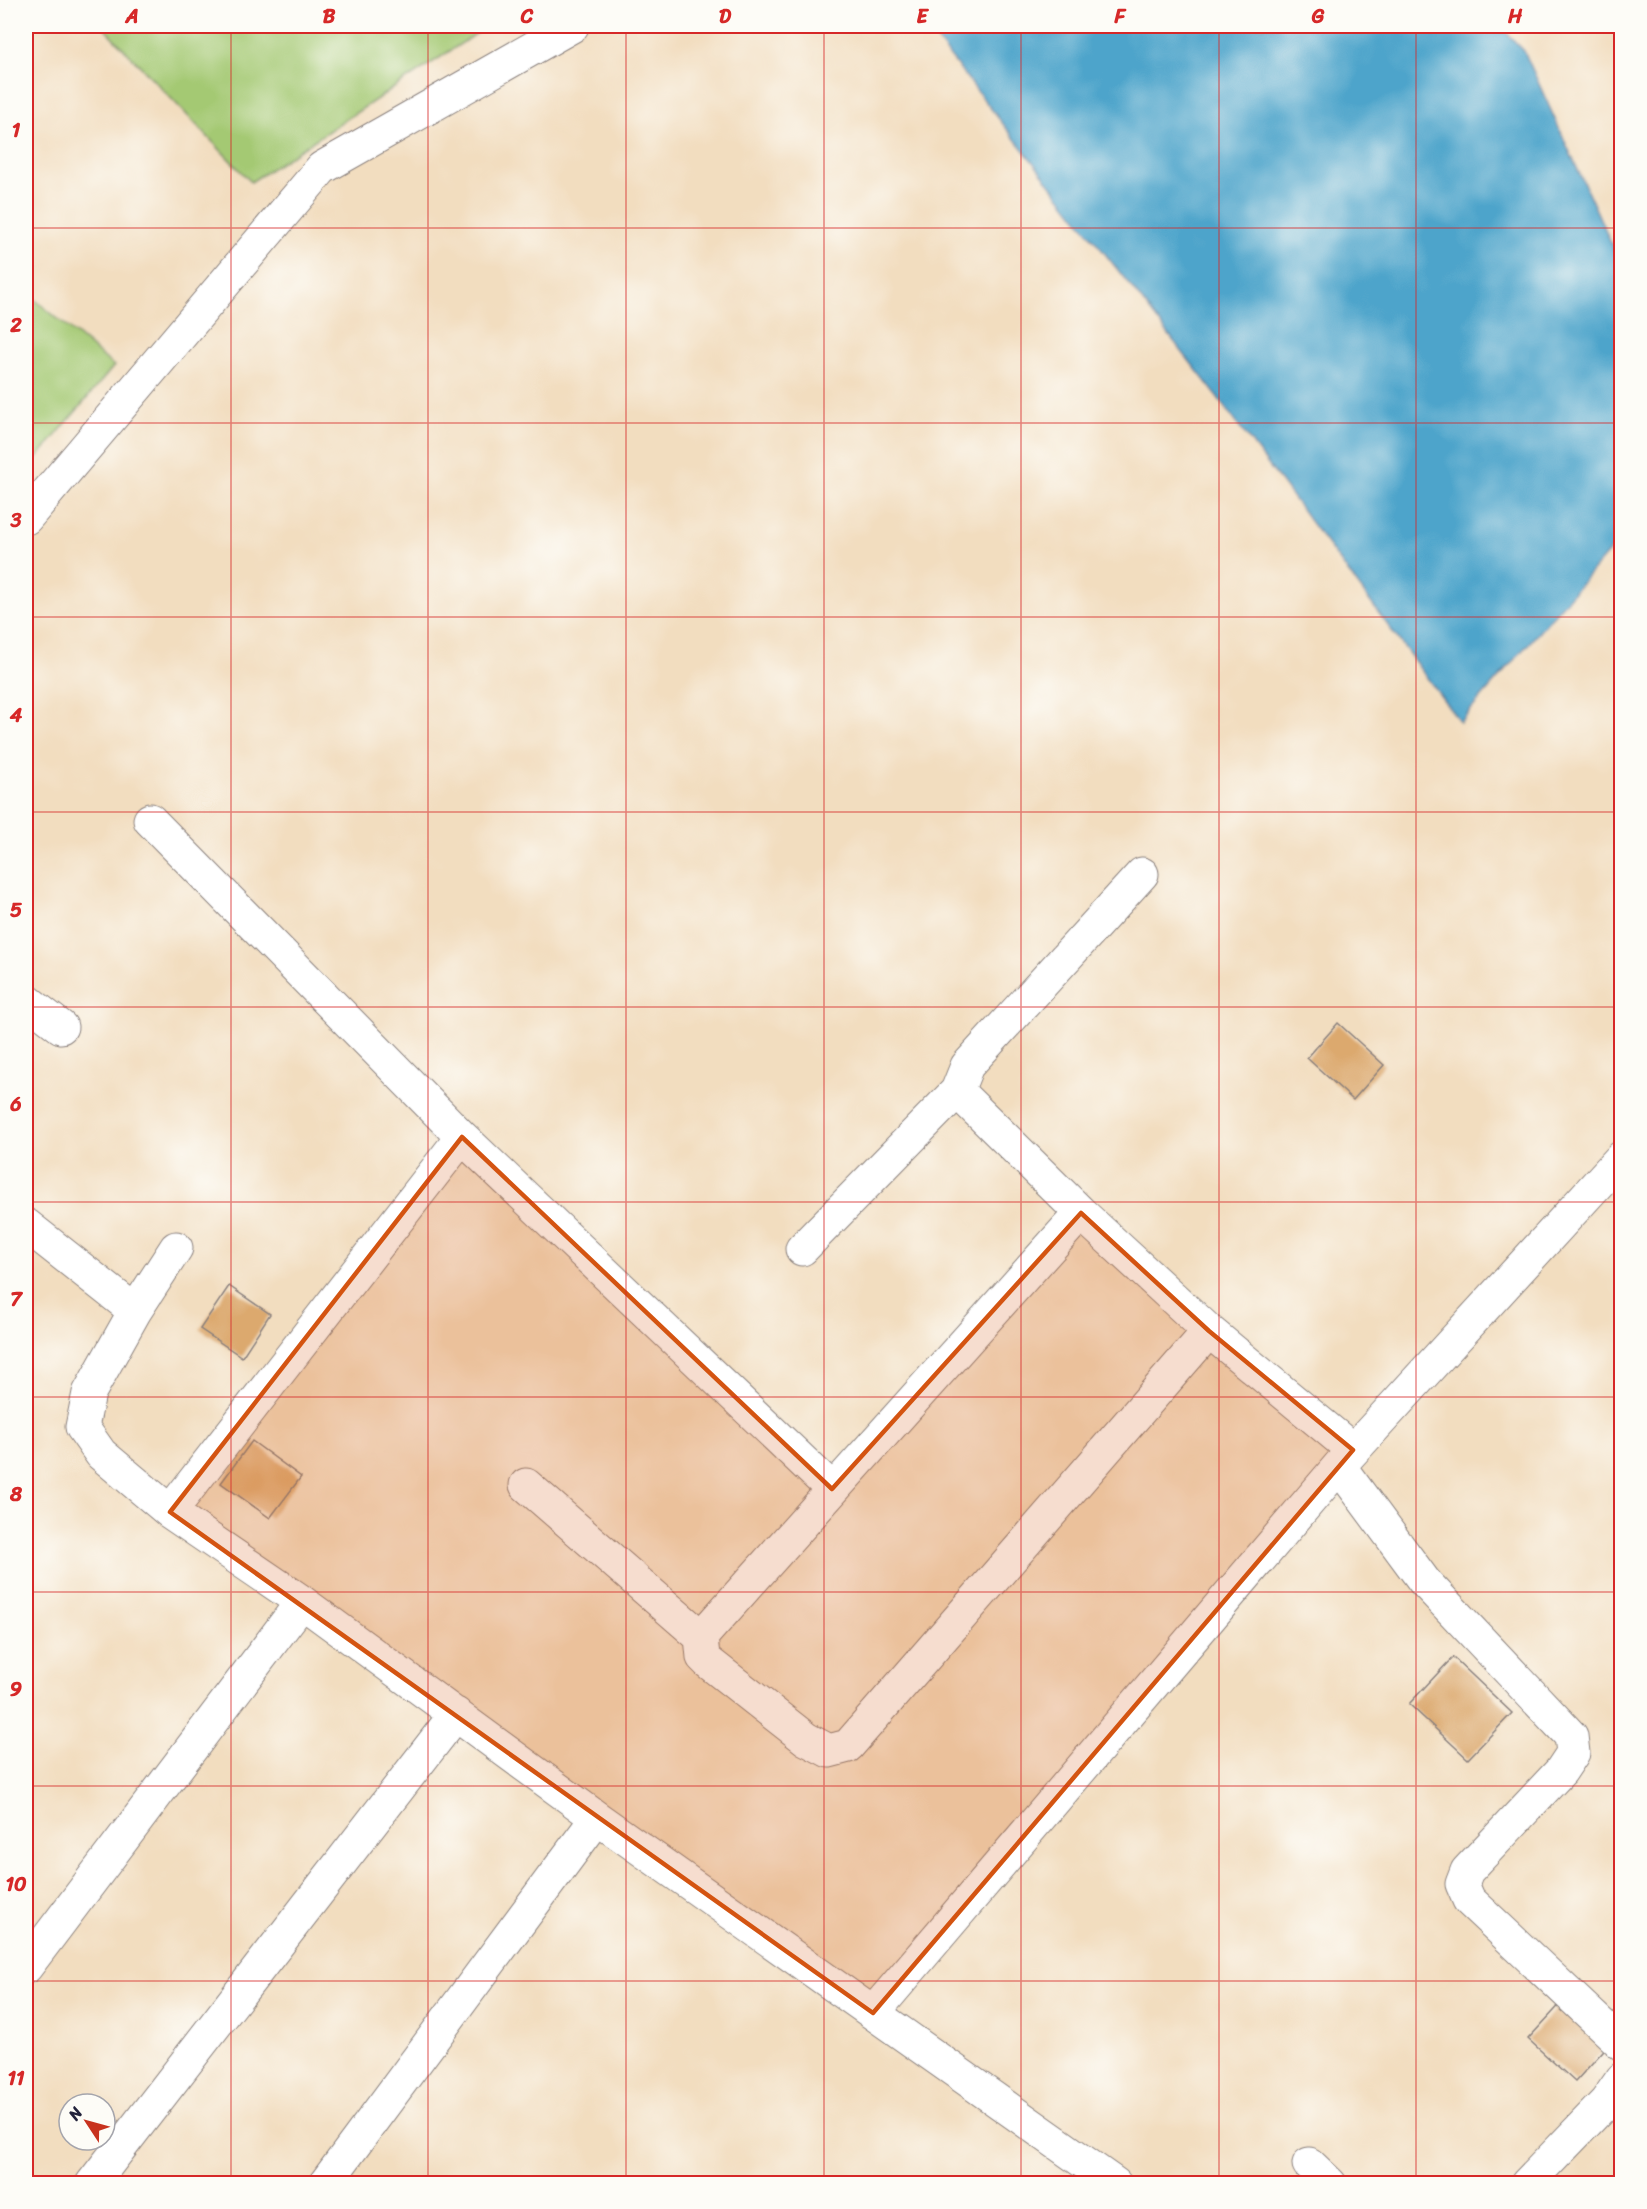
<svg xmlns="http://www.w3.org/2000/svg" width="1647" height="2209" viewBox="0 0 1647 2209" font-family="Sriracha,sans-serif">
<style>
.green{fill:#a4c973;stroke:#637657;stroke-width:1.5}
.water{fill:#4ea4cb;stroke:#386383;stroke-width:1.5}
.building{fill:#dca96e}
.lines{fill:none;stroke-linecap:round;stroke-linejoin:round}
.minor-casing{stroke:#8a807d;stroke-width:35}
.minor{stroke:#fff;stroke-width:33}
.marked{fill:#d45411;fill-opacity:0.2;stroke:#d45411;stroke-width:4.5;stroke-linejoin:round}
.grid{fill:none;stroke:#d62828;stroke-width:1.5;stroke-opacity:0.55}
.neatline{fill:none;stroke:#d62828;stroke-width:2}
.grid-label{font-size:20px;text-anchor:middle;font-weight:bold;fill:#d62828}
</style>
<rect width="100%" height="100%" fill="#fdfcf7"/>
<filter id="ink" filterUnits="userSpaceOnUse"><feTurbulence type="fractalNoise" baseFrequency=".0167" numOctaves="2"/><feDisplacementMap in="SourceGraphic" scale="12" xChannelSelector="R" yChannelSelector="G"/><feConvolveMatrix kernelMatrix="1 2 1 2 8 2 1 2 1" color-interpolation-filters="sRGB"/></filter>
<filter id="wash" filterUnits="userSpaceOnUse"><feTurbulence type="fractalNoise" baseFrequency=".008" numOctaves="4" result="noise"/><feDisplacementMap in="SourceGraphic" scale="24" xChannelSelector="R" yChannelSelector="G"/><feGaussianBlur stdDeviation="1.35" result="paint"/><feColorMatrix in="noise" values="0 0 0 0 0 0 0 0 0 0 0 0 0 0 0 0 0 1.4 0 .05"/><feComposite in="paint" operator="in"/></filter>
<g filter="url(#wash)">
<rect width="100%" height="100%" fill="#f2ddbf"/>
<path class="green" d="M102,26H488L251,182Z
M26,292L114,366L26,471Z"/>
<path class="water" d="M926,26H1500L1524,51L1621,265V538L1460,722L1213,391Z"/>
<g id="blocks">
<path class="building" d="M1338,1023L1384,1065L1353,1100L1307,1058Z
M229,1286L270,1314L242,1357L200,1329Z
M252,1441L301,1477L270,1518L221,1483Z
M1453,1657L1512,1713L1468,1759L1409,1704Z
M1566,1998L1612,2041L1575,2082L1528,2039Z"/>
</g>
</g>
<g filter="url(#ink)">
<use href="#blocks" fill-opacity="0" stroke="#8a807d" stroke-width="1.5"/>
<g class="lines">
<defs>
<path id="minor" d="M26,518L322,168L572,26
M150,820L462,1137L832,1489
M26,1000L61,1027
M957,1091L1081,1213L1209,1331L1353,1450
M1081,1213L701,1637L703,1657L708,1662L806,1739L829,1751L848,1746L1209,1331
M26,1225L135,1311
M176,1248L135,1311L89,1393L82,1427L101,1454L170,1512L302,1602L597,1818L1115,2184
M802,1249L957,1091L967,1066L1142,874
M1339,1466L1424,1581L1571,1736L1573,1753L1561,1771L1467,1871L1462,1884L1469,1900L1622,2044
M526,1485L701,1637
M170,1512L462,1137
M26,1967L302,1602
M873,2013L1339,1466L1622,1157
M1309,2164L1330,2184
M92,2184L456,1714
M325,2184L597,1818
M1527,2184L1606,2102L1622,2079"/>
</defs>
<use href="#minor" class="minor-casing"/>
<use href="#minor" class="minor"/>
</g>
</g>
<path class="marked" d="M462,1137L832,1489L1081,1213L1209,1331L1353,1450L873,2013L170,1512Z"/>
<path class="grid" d="M231,26V2184M428,26V2184M626,26V2184M824,26V2184M1021,26V2184M1219,26V2184M1416,26V2184M26,228H1622M26,423H1622M26,617H1622M26,812H1622M26,1007H1622M26,1202H1622M26,1397H1622M26,1592H1622M26,1786H1622M26,1981H1622"/>
<rect width="1647" height="2209" fill="none" stroke="#fdfcf7" stroke-width="66"/>
<g transform="translate(87 2122) rotate(306)"><circle r="28" fill="#fdfcf7" stroke="#a5a5ac" stroke-width="1.5"/>
<path d="M0-4.5L10 22L0 15L-10 22Z" fill="#c8321e"/>
<text y="-9" font-size="16" font-weight="bold" text-anchor="middle" fill="#22223b">N</text>
</g>
<rect x="33" y="33" width="1581" height="2143" class="neatline"/>
<g class="grid-label">
<text x="132" y="23">A</text>
<text x="329" y="23">B</text>
<text x="527" y="23">C</text>
<text x="725" y="23">D</text>
<text x="922" y="23">E</text>
<text x="1120" y="23">F</text>
<text x="1318" y="23">G</text>
<text x="1515" y="23">H</text>
<text x="16" y="137">1</text>
<text x="16" y="332">2</text>
<text x="16" y="527">3</text>
<text x="16" y="722">4</text>
<text x="16" y="917">5</text>
<text x="16" y="1111">6</text>
<text x="16" y="1306">7</text>
<text x="16" y="1501">8</text>
<text x="16" y="1696">9</text>
<text x="16" y="1891">10</text>
<text x="16" y="2085">11</text>
</g>
</svg>
